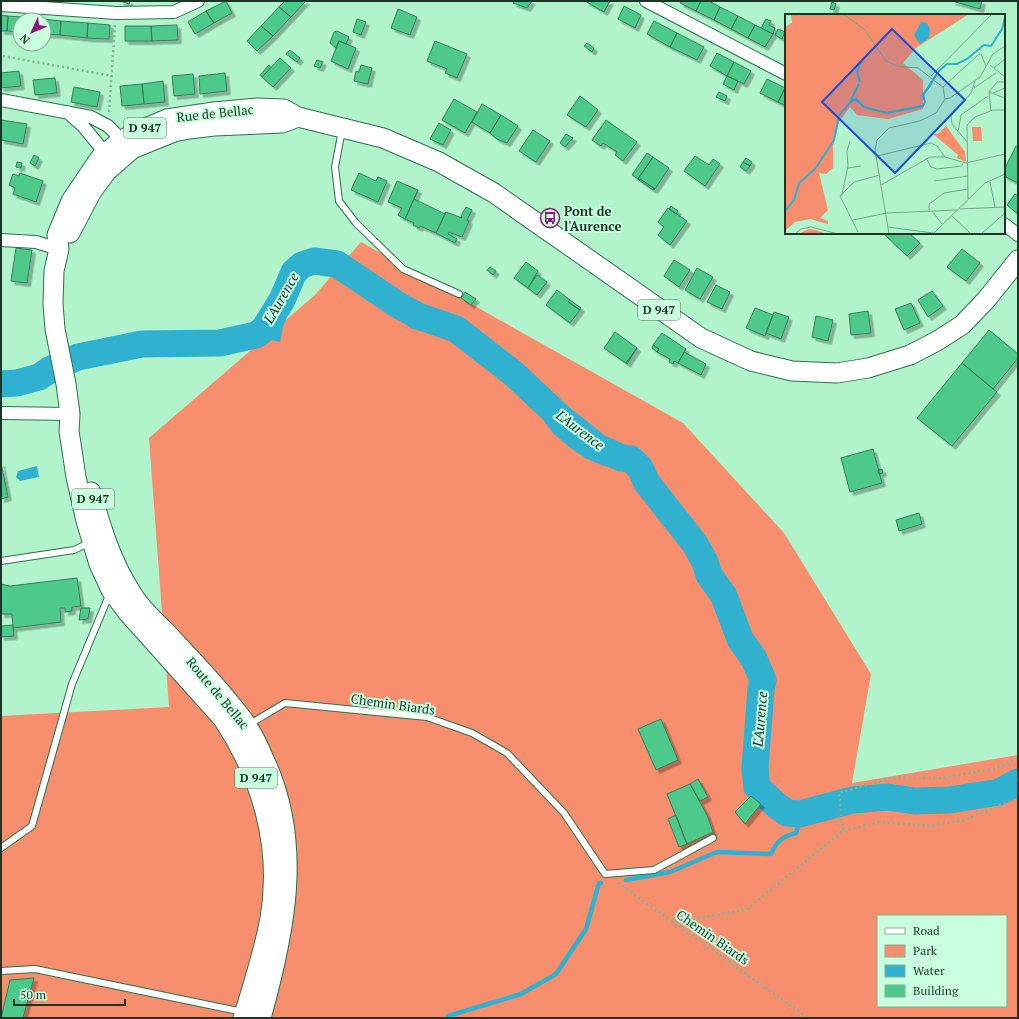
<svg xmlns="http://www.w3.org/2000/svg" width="1019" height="1019" viewBox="0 0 1019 1019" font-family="'PT Serif',serif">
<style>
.green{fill:#f78e6d;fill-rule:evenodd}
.water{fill:#31b1d0}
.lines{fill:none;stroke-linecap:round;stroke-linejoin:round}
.stream{stroke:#31b1d0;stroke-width:4.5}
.river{stroke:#31b1d0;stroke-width:27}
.building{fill:#4dca8b;stroke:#3b7b59;filter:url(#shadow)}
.service-casing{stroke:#2d6e4d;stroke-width:8}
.minor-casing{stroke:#2d6e4d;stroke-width:14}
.primary-casing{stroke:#2d6e4d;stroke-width:21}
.path{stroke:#80b596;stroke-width:2.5;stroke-dasharray:2 3;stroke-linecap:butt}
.service{stroke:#fff;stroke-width:6}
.minor{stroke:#fff;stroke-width:12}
.primary{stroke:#fff;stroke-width:19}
.labels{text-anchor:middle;stroke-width:4;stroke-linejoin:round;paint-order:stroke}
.shield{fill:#c9fede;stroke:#4f725e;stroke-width:1}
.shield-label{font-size:12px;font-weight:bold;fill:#1b3627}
.street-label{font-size:13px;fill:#1b3627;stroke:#c9fede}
.poi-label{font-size:13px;font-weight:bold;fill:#1b3627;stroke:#c9fede;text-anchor:start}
.water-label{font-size:14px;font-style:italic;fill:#132d35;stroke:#c9fede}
.inset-river{fill:none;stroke:#31b1d0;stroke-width:2}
.inset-road{fill:none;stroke:#75a88a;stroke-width:1}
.view{fill:#1d4ed8;fill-opacity:0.15;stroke:#1d4ed8;stroke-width:2}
.inset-edge{fill:none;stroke:#1b3627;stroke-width:2}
</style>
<defs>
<filter id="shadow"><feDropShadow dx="3.5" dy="3.5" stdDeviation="0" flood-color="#0004"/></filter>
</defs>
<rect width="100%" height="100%" fill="#b1f4cc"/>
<path class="green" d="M361,242L683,423L784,533L871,674L852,783L1018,755V1018H1V716L169,707L149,438L315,295ZM878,916H1006V1006H878Z"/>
<path class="water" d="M314,261L337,264L398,305L418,316L456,329L514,374L561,418L599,448L622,458L631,459L640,468L647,483L695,544L705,562L709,575L724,596L740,639L754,659L763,680L761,689C759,711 751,767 757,786C760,792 782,812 789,813C810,817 830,805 851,801C883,793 915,802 948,800C969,800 989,790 1010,795C982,803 956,807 926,808C923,808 920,810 917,810C908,810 897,805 888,804C874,803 857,810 843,812L842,809C829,814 800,829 788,826C775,823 757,798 747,788V761L753,722L755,688L753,675L732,642L722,604L706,585L701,567L667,522L656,501L643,486L632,469L604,466L585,458L568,446L553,433L531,404L520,396L507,379H505L460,345L444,335L412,329L386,307L334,269L319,268L305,273L298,279L296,294L283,327L280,342L271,340L256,347L136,353L77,366L76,358L78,357C99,353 122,346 144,344C175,341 229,350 256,335C276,323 281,290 293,273C298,266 307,264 314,261Z
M51,369L53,379L26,388L1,393V384C20,382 35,379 51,369Z
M37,466L39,477L20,481L16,477L18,471Z"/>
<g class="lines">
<path class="stream" d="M626,880L670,872L717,852L771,854C777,841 781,837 796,833L798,827
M448,1016L521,994L556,974L586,929L599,883H601"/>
<path class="river" d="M1,384L17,383L39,377L51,369L78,357L142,344L220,343L256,335L264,329L282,300L294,272L302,265L314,261L337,264L398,305L418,316L456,329L514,374L561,418L599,448L622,458L631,459L640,468L647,483L695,544L705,562L709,575L724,596L740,639L754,659L763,680L761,689L755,768L757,787L776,805L787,813L800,814L852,800L888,797L915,801L950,800L999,792L1018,782"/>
</g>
<path class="building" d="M120,1H130L129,4Z
M226,1L232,13L214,23L206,11Z
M285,1H306L291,17L279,7Z
M514,1H532L527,8L513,3Z
M585,1H610L604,12Z
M681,1H701L696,11L680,3Z
M701,1H709L720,7L714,20L696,11Z
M952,1H982L980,9Z
M832,2L836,4L834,10L830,9Z
M624,6L641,15L635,28L618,19Z
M279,7L291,17L273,36L261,26Z
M720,7L738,16L731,29L714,20Z
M398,9L417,17L410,35L391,28Z
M206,11L214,23L195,34L188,22Z
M1,15L8,16L7,31H1Z
M8,16L35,18V20H20V32L7,31Z
M738,16L755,25L748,38L731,29Z
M35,18L61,21L60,35L44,34V20H35Z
M357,19L366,22L361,35L353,32Z
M766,19L771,21L769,25L775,28L773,34L761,28Z
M61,21L88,23L87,38L60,35Z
M654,21L677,33L670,47L647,34Z
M88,23L110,25L109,39L87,38Z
M177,25L178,40L152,41L151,26Z
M755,25L773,34L765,47L748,38Z
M125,26H151L152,41H125Z
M261,26L273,36L257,51L247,41Z
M778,29L785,32L782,39L775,35Z
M337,31L349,37L346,44L339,41L336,48L330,43L334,32Z
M677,33L704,47L697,60L670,47Z
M339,41L356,48L348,69L331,61Z
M435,41L467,54L457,78L445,73L447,69L427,61Z
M587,43L594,48L592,52L584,46Z
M290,50L300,58L297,62L286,54Z
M717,53L734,62L727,76L710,66Z
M280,58L291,68L273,87L262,77Z
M317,60L323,62L320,68L314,66Z
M734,62L751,71L744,84L727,76Z
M269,65L271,68L262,77L260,75Z
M361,65L372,68L368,84L354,81L356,71L359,72Z
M19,71L21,86L1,88V73Z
M225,73L227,91L200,94L199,76Z
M193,74L195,94L174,96L172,76Z
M727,76L738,81L734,90L723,84Z
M55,78L57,93L35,95L33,80Z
M767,79L785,88L778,102L760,93Z
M163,81L165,102L144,104L142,84Z
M142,84L144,104L122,106L120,86Z
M74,87L100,92L97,107L71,102Z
M785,88L786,89V106L778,102Z
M719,92L727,96L725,101L716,97Z
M580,96L598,110L586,127L567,115Z
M454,99L477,112L465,133L442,120Z
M482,104L501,115L490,133L472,122Z
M501,115L518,126L507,143L497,139L490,133Z
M1,120L27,124L23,144L1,140Z
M606,120L637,142L623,161L615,155L617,152L603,143L601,146L592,140Z
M439,123L451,130L443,145L430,139Z
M533,130L550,141L536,162L519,151Z
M566,134L573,138L565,147L560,143Z
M1016,146L1018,147V183L1004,176V170Z
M647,153L653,157L638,179L632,175Z
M34,155L39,158L35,166L30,163Z
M695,156L709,165L713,159L720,164L705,186L684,171Z
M653,157L669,168L655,189L640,179L639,180L638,179Z
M746,158L752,162L750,166L743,162Z
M17,162L22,163L21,168L16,167Z
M743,162L750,166L746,171L740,167Z
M20,173L43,181L36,202L13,194L15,188L9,185L13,174L19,176Z
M359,173L376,181L378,177L387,181L378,202L351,190Z
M640,179L655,189L653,190L639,180Z
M397,181L418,190L405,219L398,215L402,208L388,202Z
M418,190L414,199L445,214L446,212L436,233L420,226L419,228L413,225L414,223L405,219Z
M1015,194L1018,196V214L1007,205Z
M671,206L678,211L676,214L669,209Z
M466,207L472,210L467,220L469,221L462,237L449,232L448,234L457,239L455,243L436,233L446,212L462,218L461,216Z
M668,208L687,221L670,245L658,235L664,227L658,222Z
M883,233H909L920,243L907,256Z
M16,248L32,250L27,283L11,281Z
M962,249L980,263L966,281L947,267Z
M674,260L690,270L679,287L664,276Z
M526,262L538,271L528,288L514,278Z
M490,267L496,271L493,275L487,270Z
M697,268L713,277L700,299L685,290Z
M537,275L547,282L537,295L528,288Z
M716,285L730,292L722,309L707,302Z
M557,290L570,300L568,302L580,310L570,323L546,305Z
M932,291L943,306L928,317L918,300Z
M465,292L476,299L471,305L461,298Z
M570,300L581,308L580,310L568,302Z
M911,303L920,323L904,330L895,309Z
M755,308L773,315L765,336L746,328Z
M868,311L871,333L851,335L849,314Z
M774,312L789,317L781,339L766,333Z
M816,316L833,320L828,341L812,337Z
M989,330L1017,353L1018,350V358L993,389L962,363Z
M615,332L637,348L626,363L604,348Z
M662,333L686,349L678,363L674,361L673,364L669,362L670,359L657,352L659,349L653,345Z
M653,345L659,349L657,352L652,348Z
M637,348L627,364L626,363Z
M684,352L706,364L701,375L678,363Z
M962,363L997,392L952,446L917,418Z
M873,449L882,483L850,492L841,458Z
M1,463L8,497L1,499Z
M882,469L883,473L879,474L878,470Z
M919,513L922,524L899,531L896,520Z
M77,578L81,606L72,607V611L65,612V608H60L61,622L13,628L12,614H1V584L10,586Z
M81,608H90L88,619L79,620Z
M13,625L14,636L1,637V626Z
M661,719L678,760L656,770L638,729Z
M698,779L708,797L700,801L690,784Z
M690,784L707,815L713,832L687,844L667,794Z
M751,796L761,804L745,824L735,812Z
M676,815L687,844L679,847L668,819Z
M34,978L23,1018H1L10,980Z"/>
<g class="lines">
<defs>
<path id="service" d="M342,130L335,167L339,201L356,223L403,269L459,294
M1,561L74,550L91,542
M248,725L285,703L427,717L472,733L507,753L564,813L605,874L654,870L713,838
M1,848L32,826L72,684L110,593
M1,971L35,969L243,1012"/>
<path id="minor" d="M646,1L786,74
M1,5L116,13L174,12L198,1
M1,100L91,117L108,126L126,144
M67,112L83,126L110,159
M1004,224L1018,235
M1,240L36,242L59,249
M1,413L70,414"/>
<path id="primary" d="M70,233L92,191L107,171L132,149L174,132L189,129L214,126L282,123L298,117L383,138L439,162L494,193L701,338L751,361L792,371L837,373L868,368L910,355L937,341L962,325L986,300L1018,260
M91,492C101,527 111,561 131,592C139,607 153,619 165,631C189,657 215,683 237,712C249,726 257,742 264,759C304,843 285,932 261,1018
M243,1018C253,985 264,952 270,918C282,847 262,778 223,719L128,613L111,590L99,564L86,521L76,477L69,431L70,414L66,384L55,329L53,304L54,271L59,249L57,235L71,201L100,158L119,142L136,132L167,119L214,112L257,108L284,109L298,117"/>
</defs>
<use href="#service" class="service-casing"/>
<use href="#minor" class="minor-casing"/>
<use href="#primary" class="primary-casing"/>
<path class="path" d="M3,56L112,76
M109,112L115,25
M843,831L839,793L891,778H942L993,769L1018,759
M618,883L808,1018
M673,922L746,910L843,831L880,822L931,826L965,820L1018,798"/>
<use href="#service" class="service"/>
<use href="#minor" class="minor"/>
<use href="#primary" class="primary"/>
</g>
<defs>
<symbol id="bus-ring" viewBox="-11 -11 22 22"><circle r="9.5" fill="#c9fede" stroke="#901978" stroke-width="1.5"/><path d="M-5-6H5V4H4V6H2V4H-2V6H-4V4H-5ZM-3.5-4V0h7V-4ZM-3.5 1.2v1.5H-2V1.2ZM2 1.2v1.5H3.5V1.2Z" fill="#901978"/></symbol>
</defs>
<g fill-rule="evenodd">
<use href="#bus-ring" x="539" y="207" width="22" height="22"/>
</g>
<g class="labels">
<g class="shield">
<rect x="124" y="118" width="42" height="20" rx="3"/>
<rect x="638" y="300" width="42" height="20" rx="3"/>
<rect x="72" y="489" width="42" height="20" rx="3"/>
<rect x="235" y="768" width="42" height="20" rx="3"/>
</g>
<g class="shield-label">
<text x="145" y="132">D 947</text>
<text x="659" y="314">D 947</text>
<text x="93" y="503">D 947</text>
<text x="256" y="782">D 947</text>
</g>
<g class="street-label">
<text transform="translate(215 113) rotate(-6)" y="5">Rue de Bellac</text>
<text transform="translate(218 693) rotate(50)" y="5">Route de Bellac</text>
<text transform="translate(393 704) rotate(8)" y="5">Chemin Biards</text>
<text transform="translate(713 937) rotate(35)" y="5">Chemin Biards</text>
</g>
<g class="poi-label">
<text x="564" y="216">Pont de<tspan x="564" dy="15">l'Aurence</tspan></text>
</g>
<g class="water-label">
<text transform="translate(281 298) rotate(-60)" y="5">L'Aurence</text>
<text transform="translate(580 430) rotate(37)" y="5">L'Aurence</text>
<text transform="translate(760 719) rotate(-85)" y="5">L'Aurence</text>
</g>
</g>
<g transform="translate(785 14)">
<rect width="220" height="220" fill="#b1f4cc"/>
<path d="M6,0H184L131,34L118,49L138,66V95L103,105L72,101L65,93L54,108L48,132V154L41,160L34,159L43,196L35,204L43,207V210L25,205L10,208L0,217V13L7,9ZM161,112L180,138L181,148L172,144L173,141L148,120H153ZM187,113H196L197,127H188ZM24,215L30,216L43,220H13Z" fill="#f78e6d"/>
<path d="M136,8L142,9L145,16L144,24L135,30L129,21ZM149,66L146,72L139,81L140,88L138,92L125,96L102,99L91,97L79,93L69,86L53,103L68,85H72L80,93L102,98L138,91L140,88L136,82Z" fill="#31b1d0"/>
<path class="inset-river" d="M75,68L72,58L76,47M66,86L74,70M0,197L9,186L14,169L30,155L49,126L54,102L66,87L71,85L79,93L102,99L138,92L140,88L138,81L154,57L162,50H172L182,45L199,31L206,32L217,15L220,4"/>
<path class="inset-road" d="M58,0L79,15L101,47L112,52L133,54L159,74M205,51L220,63M209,54L220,45M146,62L207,0M158,73L193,41L196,40L201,52M189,74L211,59M204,78L220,84M208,79L220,74M160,85L165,84L195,63L208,40L220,32M206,97L204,78L212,68H220M173,118L176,101L203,82M182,128L167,110L166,102L186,79L190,67M92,142L146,129L152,132L160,143M141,144L146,153L152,155L177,152L178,149M63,154L76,152M149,167L183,162M205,168L210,193M96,171L145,143H160L181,149L220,140M57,180L63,152L62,137L65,127M183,185L182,111L190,103L208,96H220M175,195L220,193M144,197V190L159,179L183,175M147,197L157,210M167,202L186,220M68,206L102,199L172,196M103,213L148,219M73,218L55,182L69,168L95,161M10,220L16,215L26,213L53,220M104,220L90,136L92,126L104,114L135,107L151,99L160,85L158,73M148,220L200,169L220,160M196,220L220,199"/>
<path class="view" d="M107,15L180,86L110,159L37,88Z"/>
<rect width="220" height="220" class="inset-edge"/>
</g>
<rect width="1019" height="1019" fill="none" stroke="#1b3627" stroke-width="4"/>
<rect x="877" y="915" width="130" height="92" fill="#c9fede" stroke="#83ae95"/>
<rect x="885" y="928" width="20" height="6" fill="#ffffff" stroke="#83ae95"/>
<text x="913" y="935" font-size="12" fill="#1b3627">Road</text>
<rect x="885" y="945" width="20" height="12" fill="#f78e6d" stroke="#83ae95"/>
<text x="913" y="955" font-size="12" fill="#1b3627">Park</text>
<rect x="885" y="965" width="20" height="12" fill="#31b1d0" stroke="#83ae95"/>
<text x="913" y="975" font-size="12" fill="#1b3627">Water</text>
<rect x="885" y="985" width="20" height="12" fill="#4dca8b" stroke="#83ae95"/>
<text x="913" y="995" font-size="12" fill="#1b3627">Building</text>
<g transform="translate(32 32) rotate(226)"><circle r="19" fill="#c9fede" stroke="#83ae95"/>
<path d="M0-3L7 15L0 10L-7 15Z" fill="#901978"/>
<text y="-6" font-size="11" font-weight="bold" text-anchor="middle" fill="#1b3627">N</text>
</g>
<path d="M14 999v6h111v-6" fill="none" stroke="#1b3627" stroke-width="2"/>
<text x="20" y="999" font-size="12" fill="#1b3627" stroke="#c9fede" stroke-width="3" paint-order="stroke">50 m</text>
</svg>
